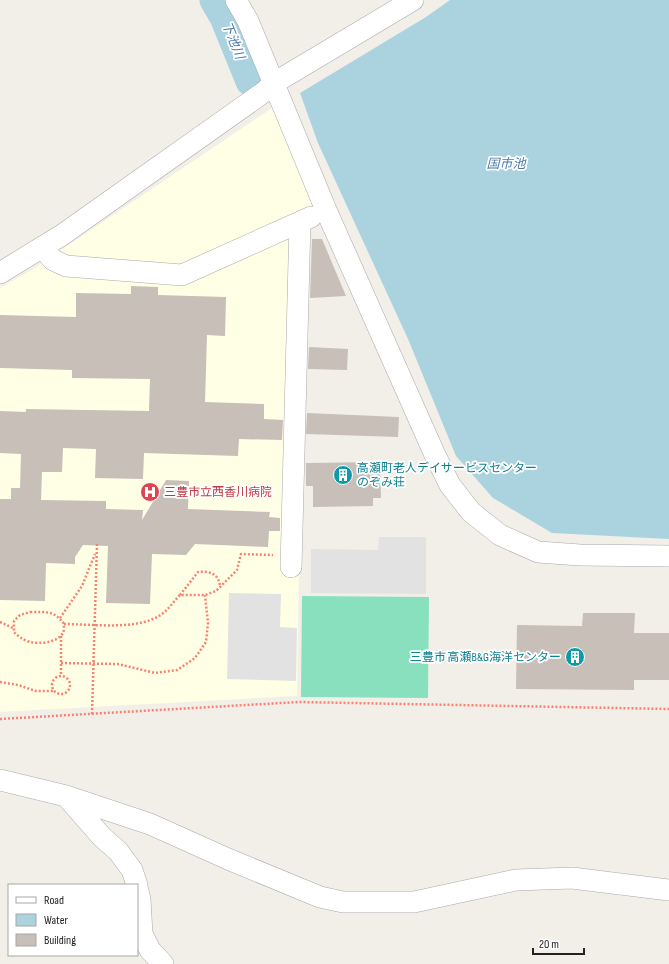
<svg xmlns="http://www.w3.org/2000/svg" width="669" height="964" viewBox="0 0 669 964" font-family="'Sofia Sans Condensed','Noto Sans JP',sans-serif">
<style>
.education{fill:#ffffe5}
.pitch{fill:#88e0be}
.parking{fill:#e2e2e2}
.water{fill:#aad3df}
.lines{fill:none;stroke-linecap:round;stroke-linejoin:round}
.river{stroke:#aad3df;stroke-width:31}
.building{fill:#c7bfb8}
.minor-casing{stroke:#a9a9a9;stroke-width:22}
.path{stroke:#fa8072;stroke-width:2.5;stroke-dasharray:2 2;stroke-linecap:butt}
.minor{stroke:#fff;stroke-width:21}
.labels{text-anchor:middle;stroke-width:3.5;stroke-linejoin:round;paint-order:stroke}
.culture-label{font-size:12px;fill:#0d838f;stroke:#fff;text-anchor:start}
.health-label{font-size:12px;fill:#be3a42;stroke:#fff;text-anchor:start}
.water-label{font-size:13px;font-style:italic;fill:#4a7aab;stroke:#fff}
</style>
<rect width="100%" height="100%" fill="#f2efe9"/>
<path class="education" d="M272,108L321,222L304,231L297,696L0,712V288L33,269Z"/>
<path class="pitch" d="M302,596L429,597L428,698L301,697Z"/>
<path class="parking" d="M379,537H426V594L311,593V549L378,550Z
M229,593L281,594L280,627L297,628L296,681L227,679Z"/>
<path class="water" d="M450,0H669V539L552,533L493,498L456,456L408,339L318,143L300,93L426,17Z"/>
<g class="lines">
<path class="river" d="M215,0L225,17L251,81"/>
</g>
<path class="building" d="M312,239H322L346,296L310,298Z
M131,286L158,287V295L226,297L225,336L207,335L205,402L264,404V419L283,420L282,440L239,439L238,456L144,453L143,479L95,478L96,449L63,448L62,472H42L41,500L106,501V509L143,510L142,520L166,480L189,481L188,509L270,512L269,517L280,518V531H269L268,547L195,544L186,555L152,554L150,604L106,603L108,546L83,545L75,557V564L46,563L45,601L0,600V499H11V488H20L21,454L0,453V411L26,412V409L149,411L150,379L72,378V370L0,368V315L76,317V293L131,294Z
M309,347L348,349L347,370L308,369Z
M307,413L399,417L398,437L306,434Z
M380,462L381,498H373V506L313,507V486H306V463Z
M583,613H635L634,633H669V680H634V690L516,689L517,625L582,626Z"/>
<g class="lines">
<defs>
<path id="minor" d="M236,0L248,21L326,210L435,455L450,485L471,512L500,535L538,552L580,555L669,556
M42,247L53,260L66,266L182,275L311,217
M0,273L62,235L264,92L274,83L413,0
M291,567L300,222
M0,780L66,796L150,824L228,859L320,897L343,902H414L516,880L572,878L669,890
M66,796L102,837L118,851L132,870L137,885
M137,887L140,899L142,934L150,950L163,964"/>
</defs>
<use href="#minor" class="minor-casing"/>
<path class="path" d="M180,595L198,572C209,571 219,573 220,587
M30,612C46,612 54,610 64,624C64,627 64,631 63,633C57,643 40,644 30,642C23,640 18,636 14,632V621L20,615Z
M60,618L82,586L95,554
M0,622L13,628
M64,624C92,624 139,631 162,614C169,609 174,601 180,595H205L216,591L237,570L241,554L273,555
M61,636V676
M61,663L118,664L155,673L177,670L195,658L206,642L208,623L205,595
M52 685a9 9 0 1 1 18 0a9 9 0 1 1-18 0Z
M0,682L18,685L36,691H54
M92,714L97,544
M0,719L299,702L669,709"/>
<use href="#minor" class="minor"/>
</g>
<defs>
<symbol id="building-disc" viewBox="-11 -11 22 22"><circle r="9.5" fill="#0f9aa8" stroke="#fff"/><path d="M-4-6H4V6H1V3H-1V6H-4ZM-2.5-4.3h1.7v1.8h-1.7ZM.8-4.3h1.7v1.8H.8ZM-2.5-1h1.7V.8h-1.7ZM.8-1h1.7V.8H.8Z" fill="#fff"/></symbol>
<symbol id="hospital-disc" viewBox="-11 -11 22 22"><circle r="9.5" fill="#e0444e" stroke="#fff"/><path d="M-5-5h3v3.5h4V-5h3V5h-3V1.5h-4V5h-3Z" fill="#fff"/></symbol>
</defs>
<g fill-rule="evenodd">
<use href="#building-disc" x="332" y="464" width="22" height="22"/>
<use href="#hospital-disc" x="139" y="481" width="22" height="22"/>
<use href="#building-disc" x="564" y="646" width="22" height="22"/>
</g>
<g class="labels">
<g class="culture-label">
<text x="357" y="472">高瀬町老人デイサービスセンター<tspan x="357" dy="14">のぞみ荘</tspan></text>
<text x="561" y="661" text-anchor="end">三豊市 高瀬B&amp;G海洋センター</text>
</g>
<g class="health-label">
<text x="164" y="496">三豊市立西香川病院</text>
</g>
<g class="water-label">
<text transform="translate(234 40) rotate(68)" y="5">下池川</text>
<text x="506" y="168">国市池</text>
</g>
</g>
<rect x="8" y="884" width="130" height="72" fill="#ffffff" stroke="#a7a7a7"/>
<rect x="16" y="897" width="20" height="6" fill="#ffffff" stroke="#a7a7a7"/>
<text x="44" y="904" font-size="12" fill="#222222">Road</text>
<rect x="16" y="914" width="20" height="12" fill="#aad3df" stroke="#a7a7a7"/>
<text x="44" y="924" font-size="12" fill="#222222">Water</text>
<rect x="16" y="934" width="20" height="12" fill="#c7bfb8" stroke="#a7a7a7"/>
<text x="44" y="944" font-size="12" fill="#222222">Building</text>
<path d="M533 948v6h51v-6" fill="none" stroke="#222222" stroke-width="2"/>
<text x="539" y="948" font-size="12" fill="#222222" stroke="#ffffff" stroke-width="3" paint-order="stroke">20 m</text>
</svg>
